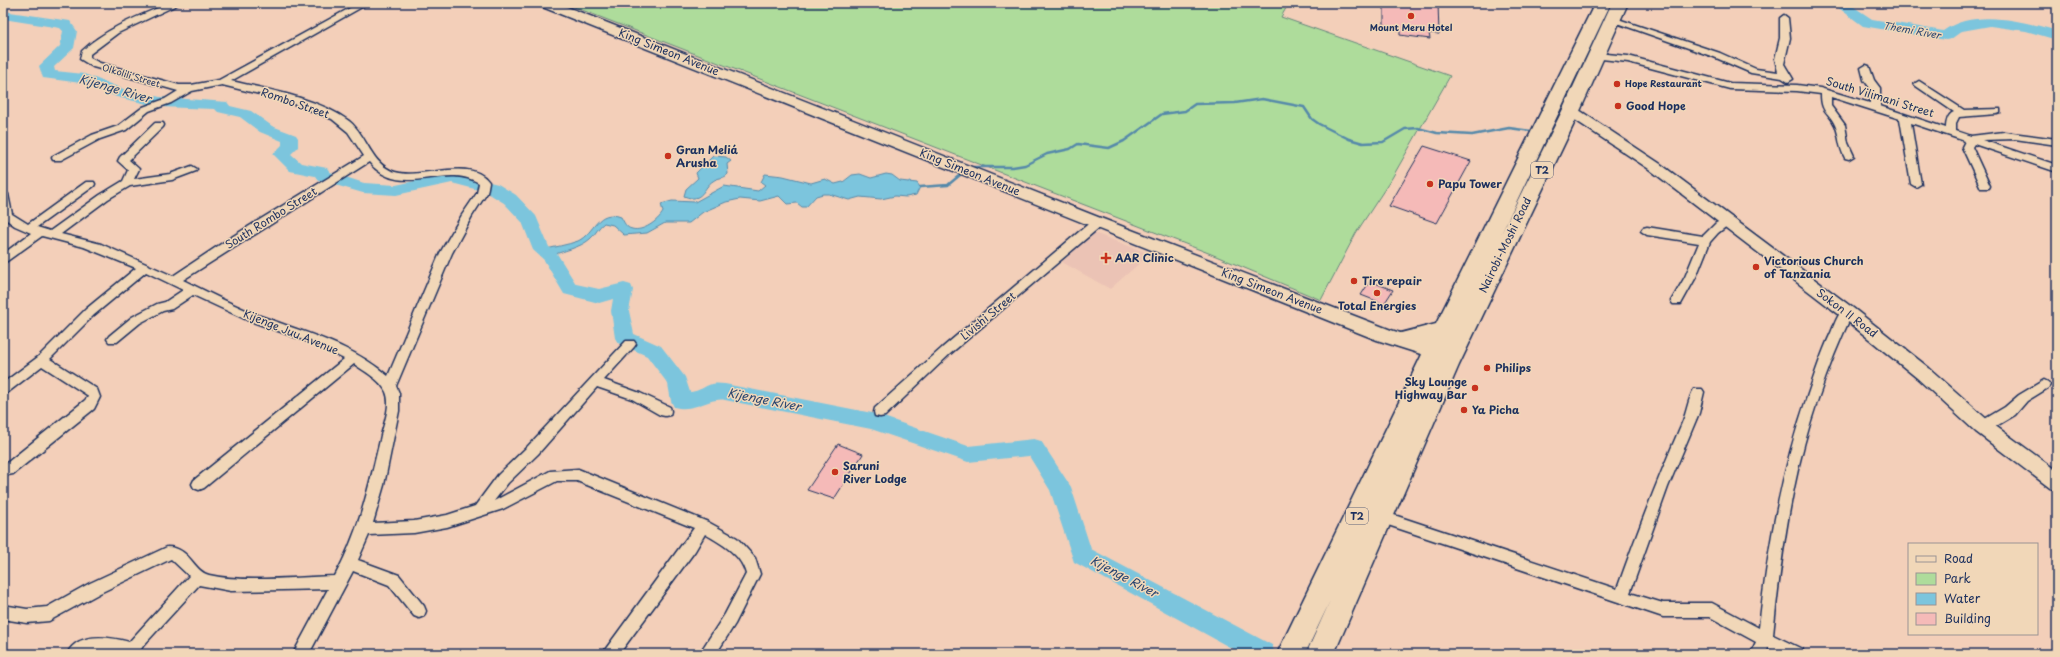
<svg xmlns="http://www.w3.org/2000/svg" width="2060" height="657" viewBox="0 0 2060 657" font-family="'Playpen Sans',sans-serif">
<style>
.built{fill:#ebc3b5}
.green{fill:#aedc9b;stroke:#64867c}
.water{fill:#7cc5dd;stroke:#5589aa}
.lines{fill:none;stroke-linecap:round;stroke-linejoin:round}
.stream{stroke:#5589aa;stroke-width:2.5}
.river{fill:#7cc5dd;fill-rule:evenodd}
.building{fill:#f5bab8;stroke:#1b2f5e}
.street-casing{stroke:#1b2f5e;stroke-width:3}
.secondary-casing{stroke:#1b2f5e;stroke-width:3}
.primary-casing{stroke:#1b2f5e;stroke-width:3}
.highway-casing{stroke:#1b2f5e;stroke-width:3}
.street{fill:#f1d7b8;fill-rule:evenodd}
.secondary{fill:#f1d7b8;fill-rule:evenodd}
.primary{fill:#f1d7b8;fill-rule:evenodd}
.highway{fill:#f1d7b8;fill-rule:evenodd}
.poi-dot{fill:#c8321e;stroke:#f1d7b8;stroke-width:1.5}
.labels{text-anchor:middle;stroke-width:3;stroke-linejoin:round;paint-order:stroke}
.far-poi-label{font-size:9px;font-weight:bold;fill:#1b2f5e;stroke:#f1d7b8}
.far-street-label{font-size:9px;fill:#1b2f5e;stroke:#f1d7b8}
.far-water-label{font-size:10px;font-style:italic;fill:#2a4671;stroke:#f1d7b8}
.shield{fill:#f1d7b8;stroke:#5b6179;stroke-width:1}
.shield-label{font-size:10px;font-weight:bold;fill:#1b2f5e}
.street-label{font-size:11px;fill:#1b2f5e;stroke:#f1d7b8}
.poi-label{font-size:11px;font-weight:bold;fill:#1b2f5e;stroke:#f1d7b8;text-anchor:start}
.water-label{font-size:12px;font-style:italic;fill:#2a4671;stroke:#f1d7b8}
</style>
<rect width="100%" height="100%" fill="#f3cfb9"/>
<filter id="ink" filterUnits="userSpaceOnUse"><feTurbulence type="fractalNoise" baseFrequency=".025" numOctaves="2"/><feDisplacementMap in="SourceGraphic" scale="8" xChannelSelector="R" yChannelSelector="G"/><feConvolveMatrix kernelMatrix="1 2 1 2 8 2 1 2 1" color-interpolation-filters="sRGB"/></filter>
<g filter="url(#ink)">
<path class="built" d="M1094,233L1150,254L1110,289L1062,262Z"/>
<path class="green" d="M564,3H1289L1281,17L1450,76L1392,178L1356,233L1321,300L1211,254Z"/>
<path class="water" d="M713,156L726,157L731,161L727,164L728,174C724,179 718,177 713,181C703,187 703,204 684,196L686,189L698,178L696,173Z
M765,174L783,176L811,183L825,179L835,184L843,182L852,175L860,174L871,178L886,174L892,175L900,181L917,183L920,187L916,195L906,197L895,196L881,199L860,197L849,200L829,194H823L816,196L806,207H802L797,203L787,204L779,196L760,201L740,199L726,202L703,212L689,223H665L647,233L624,235L613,225L604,223C598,227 596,234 590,239C580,248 562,251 550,256L542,250C554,247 567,245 578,241C595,233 597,208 621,217C624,222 626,228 632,229C643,232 658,221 663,212L661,204L672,201L695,202L724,186L758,191L765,185L761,182Z"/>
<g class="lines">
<path class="stream" d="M968,167H1013L1025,165L1047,154L1070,149L1078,144L1109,148L1124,141L1162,114L1185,111L1195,104L1235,103L1262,99L1304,107L1312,119L1319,124L1349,139L1363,143L1383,142L1405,129L1418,128L1437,133L1472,135L1509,128L1531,131
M920,187L948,185L960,175"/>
<path class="river" d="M1832,3H1848L1872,19L1943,31C1975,8 2022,21 2057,31V40L2026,31L1990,26L1962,31L1951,39L1946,40L1863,26Z
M3,11L70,21L77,31L74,48L54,67L55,71L84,74L126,90L160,97L227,102L230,106L251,111L272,126L296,135L298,138V147L291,154L301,163L327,168L330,172L364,183L396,185L452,173L498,184L516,195L536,216L549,247L556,252L576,284L599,289L624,283L631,285L633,290L629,311L634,334L661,346L685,377L690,392C706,390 705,381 725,384L872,413L968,446L1034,439L1041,441L1071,487L1091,549L1272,645L1275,654H1242L1074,562L1050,490L1029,456L968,462L871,429L725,400C709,397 695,413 674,407L671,401L668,384L647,356L618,343L615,338L611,311L613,299L599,303L564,294L544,260L533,250L522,222L504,203L486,192L452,183L396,195L363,193L318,180L315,176L290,171L273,154L282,145V141L260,132L240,117L218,112L215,109L160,107L117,97L81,83L43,78L39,66L60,46L63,31L60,28L3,19Z"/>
</g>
<path class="building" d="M1384,3H1438L1439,34L1429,33L1430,39L1400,35V30L1384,28Z
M1424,146L1471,161L1437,223L1389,206Z
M1370,281L1393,290L1384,304L1361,295Z
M838,444L863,454L834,499L807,490Z"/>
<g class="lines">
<defs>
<path id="street" d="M170,3H181L118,33L90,54V58L100,63L179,85H191L219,80L359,3H369L231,81C267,89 318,98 349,121C367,135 371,165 395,172C421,180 471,156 489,182L487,193L472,216L452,253L396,386L399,393V411L384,485L373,523L414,521L447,515L475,506L498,475L528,446L626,341H634L636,344L634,347L604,380L640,393L670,407L671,411L670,415L665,416L660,415L632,399L597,387L538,454L508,483L494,501L550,471L578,469L708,522L737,538L755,558L760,574L735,624L716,654H699L725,614L746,574C741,554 722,544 705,534L695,551L619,654H602L694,528L577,481H557L503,509L447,527L414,533L369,535L358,560L399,575L424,606L426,611L424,616L419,618L414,616L389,585L353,571L309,654H293L328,589L231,591L199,585L143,646L140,651L141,654H121L102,650L87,654H67C78,631 110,637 129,642L189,576L171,559L100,593L49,621L27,623L3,619V605L27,609L47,607L90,583L167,547C190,547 193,571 209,575C243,583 299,577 335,576C360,529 368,490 380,440C383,425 392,406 386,392C381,380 364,371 354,364L204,488L199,490L194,488L192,484L194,480L344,359L312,343L247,320L193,295L172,309L163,311L140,323L117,342H109L107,339L109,336L132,317L157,304L165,302L183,290L146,272L94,315L50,359L97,389L100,397L94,409L13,474L8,475L3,473V466L84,401L88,397L87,395L42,366L7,393L3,395V383L38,357L86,309L136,268L84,247L42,236L3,264V254L31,233L15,226L4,218L3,191L8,194L12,214L28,224L86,182H94L95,184L94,186L37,227L50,231L100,195L123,181L128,170L118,161L120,157L155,123H163L164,125L163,127L129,160L139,169L134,179L170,174L192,166L197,169L196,171L172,180L130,186L108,199L61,234L101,244L173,276L230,238L364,156L348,132L332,119L284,100L222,85L192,91L171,103L149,111L126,130L100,139L61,160H53L52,158L53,156L92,135L118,126L143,107L165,99L178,91L93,67L80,59L82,51C106,28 139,16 170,3ZM369,162C401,201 444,161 479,183L477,193L462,215L440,253L388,376C352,345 309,334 266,318C238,308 210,293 183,280Z
M1784,15L1788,18L1790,38L1784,64L1793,79L1788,82L1782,78L1751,73L1714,57L1608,20L1612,17L1720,53L1756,69L1778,72L1775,59L1780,38V18Z
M1596,53L1628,56L1730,83L1797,85L1820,88L1870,103V88L1864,80L1861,68L1866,65L1869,66L1874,80L1880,88V106L1946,128C1946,122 1948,114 1954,112L1916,86L1914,84L1919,81L1964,110L2000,109V113L1997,114L1959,117L1956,123V131L1971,136L2004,132L2057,139V145L2015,139L1982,140L2057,165V172L1974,144L1972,147L1990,186L1989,188H1981L1962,147L1965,141L1911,123L1921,184L1916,187L1911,184L1900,119L1831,97V106L1845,125L1848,143L1854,156L1849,159L1845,158C1838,146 1840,136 1835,125C1829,111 1821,114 1821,94L1797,91L1730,89L1628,62L1593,58V54Z
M1727,218L1732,222L1718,233L1710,242L1696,277L1681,304H1673L1671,301L1685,277L1699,243L1647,235L1641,231L1643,228L1647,227L1703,236L1716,223Z
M1097,219L1102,223L1101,226L950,354L885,416L880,417L875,416L874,412L875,408L942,348L1093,220Z
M1847,308L1853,312C1827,367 1806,428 1794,488C1784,536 1778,586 1773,635L1802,649L1805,654H1781L1768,648L1766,654H1750L1756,642L1710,617H1663L1382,523L1377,521L1375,517L1377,513L1382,511L1617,589C1637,533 1658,478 1682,423C1687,412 1688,399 1694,389H1702L1704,392L1699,413L1668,487L1630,593L1663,603H1712L1759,628C1768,546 1781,472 1808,394C1815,374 1821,354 1830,335C1834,327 1838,310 1847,308Z
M2044,380L2048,382L2050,385L2048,388L2027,401L2015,415L1988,431L1983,432L1978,431L1977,427L1978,423L2005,407L2019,395Z"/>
<path id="secondary" d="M1571,107L1576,108L1659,163L1853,308L1929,368L1990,422L2057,471V490L2050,488L1976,432L1917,378L1841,316L1649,169L1566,114L1564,111L1566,108Z"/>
<path id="primary" d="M538,3H557L1103,219L1391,330L1456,351L1459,356L1456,361L1449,363L1377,340L540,6Z"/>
<path id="highway" d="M1595,3H1611L1501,234L1562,111L1612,3H1628L1580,111L1459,365L1334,654H1306L1330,601L1305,654H1277L1428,342L1405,348L1397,346L1394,340L1397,334L1436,324Z"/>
</defs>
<use href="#street" class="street-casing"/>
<use href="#secondary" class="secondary-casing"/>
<use href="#primary" class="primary-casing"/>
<use href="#highway" class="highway-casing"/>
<use href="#street" class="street"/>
<use href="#secondary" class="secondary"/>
<use href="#primary" class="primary"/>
<use href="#highway" class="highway"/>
</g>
</g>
<g class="poi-dot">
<circle cx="1411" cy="16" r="4"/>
<circle cx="1617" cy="84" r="4"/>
<circle cx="1618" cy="106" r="4"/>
<circle cx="668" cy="156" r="4"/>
<circle cx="1430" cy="184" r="4"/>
<path d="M1104 252h4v4h4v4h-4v4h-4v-4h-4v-4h4z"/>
<circle cx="1756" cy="267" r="4"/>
<circle cx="1354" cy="281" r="4"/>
<circle cx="1377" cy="293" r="4"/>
<circle cx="1487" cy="368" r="4"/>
<circle cx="1475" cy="388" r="4"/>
<circle cx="1464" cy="410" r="4"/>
<circle cx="835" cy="472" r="4"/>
</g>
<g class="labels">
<g class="far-poi-label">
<text x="1411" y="31">Mount Meru Hotel</text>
<text x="1625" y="87" text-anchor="start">Hope Restaurant</text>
</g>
<g class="far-street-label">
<text transform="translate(131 76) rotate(17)" y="3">Olkolili Street</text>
</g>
<g class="far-water-label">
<text transform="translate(1912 30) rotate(10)" y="4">Themi River</text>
</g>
<g class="shield">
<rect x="1531" y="162" width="22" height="16" rx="3"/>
<rect x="1346" y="508" width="22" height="16" rx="3"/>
</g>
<g class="shield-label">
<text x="1542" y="174">T2</text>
<text x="1357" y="520">T2</text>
</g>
<g class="street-label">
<text transform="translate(669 52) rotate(22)" y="4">King Simeon Avenue</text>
<text transform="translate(1880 97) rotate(17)" y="4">South Vilimani Street</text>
<text transform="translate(295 103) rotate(19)" y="4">Rombo Street</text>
<text transform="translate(970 172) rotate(22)" y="4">King Simeon Avenue</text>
<text transform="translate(271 218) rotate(-32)" y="4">South Rombo Street</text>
<text transform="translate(1505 245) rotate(-64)" y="4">Nairobi-Moshi Road</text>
<text transform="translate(1272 291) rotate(21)" y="4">King Simeon Avenue</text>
<text transform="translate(1847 313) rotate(37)" y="4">Sokon II Road</text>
<text transform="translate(988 316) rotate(-40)" y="4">Livishi Street</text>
<text transform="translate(291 332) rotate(22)" y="4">Kijenge Juu Avenue</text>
</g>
<g class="poi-label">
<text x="1626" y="110">Good Hope</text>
<text x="676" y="154">Gran Meliá<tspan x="676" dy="13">Arusha</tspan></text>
<text x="1438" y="188">Papu Tower</text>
<text x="1115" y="262">AAR Clinic</text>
<text x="1764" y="265">Victorious Church<tspan x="1764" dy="13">of Tanzania</tspan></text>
<text x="1362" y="285">Tire repair</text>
<text x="1377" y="310" text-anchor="middle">Total Energies</text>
<text x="1495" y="372">Philips</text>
<text x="1467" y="386" text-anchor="end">Sky Lounge<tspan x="1467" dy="13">Highway Bar</tspan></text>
<text x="1472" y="414">Ya Picha</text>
<text x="843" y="470">Saruni<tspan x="843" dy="13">River Lodge</tspan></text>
</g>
<g class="water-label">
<text transform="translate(115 89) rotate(16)" y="4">Kijenge River</text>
<text transform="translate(764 400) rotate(11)" y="4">Kijenge River</text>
<text transform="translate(1124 577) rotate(28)" y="4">Kijenge River</text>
</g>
</g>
<rect width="2060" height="657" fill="none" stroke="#f1d7b8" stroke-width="16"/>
<rect x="8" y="8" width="2044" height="641" fill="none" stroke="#1b2f5e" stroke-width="1.5" filter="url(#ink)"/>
<rect x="1908" y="543" width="130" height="92" fill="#f1d7b8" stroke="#9b9494"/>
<rect x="1916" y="556" width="20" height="6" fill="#f1d7b8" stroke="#9b9494"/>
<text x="1944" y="563" font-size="12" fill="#1b2f5e">Road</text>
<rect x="1916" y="573" width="20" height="12" fill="#aedc9b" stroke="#9b9494"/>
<text x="1944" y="583" font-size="12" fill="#1b2f5e">Park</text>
<rect x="1916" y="593" width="20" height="12" fill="#7cc5dd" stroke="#9b9494"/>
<text x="1944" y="603" font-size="12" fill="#1b2f5e">Water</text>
<rect x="1916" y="613" width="20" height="12" fill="#f5bab8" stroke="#9b9494"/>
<text x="1944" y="623" font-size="12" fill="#1b2f5e">Building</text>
</svg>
